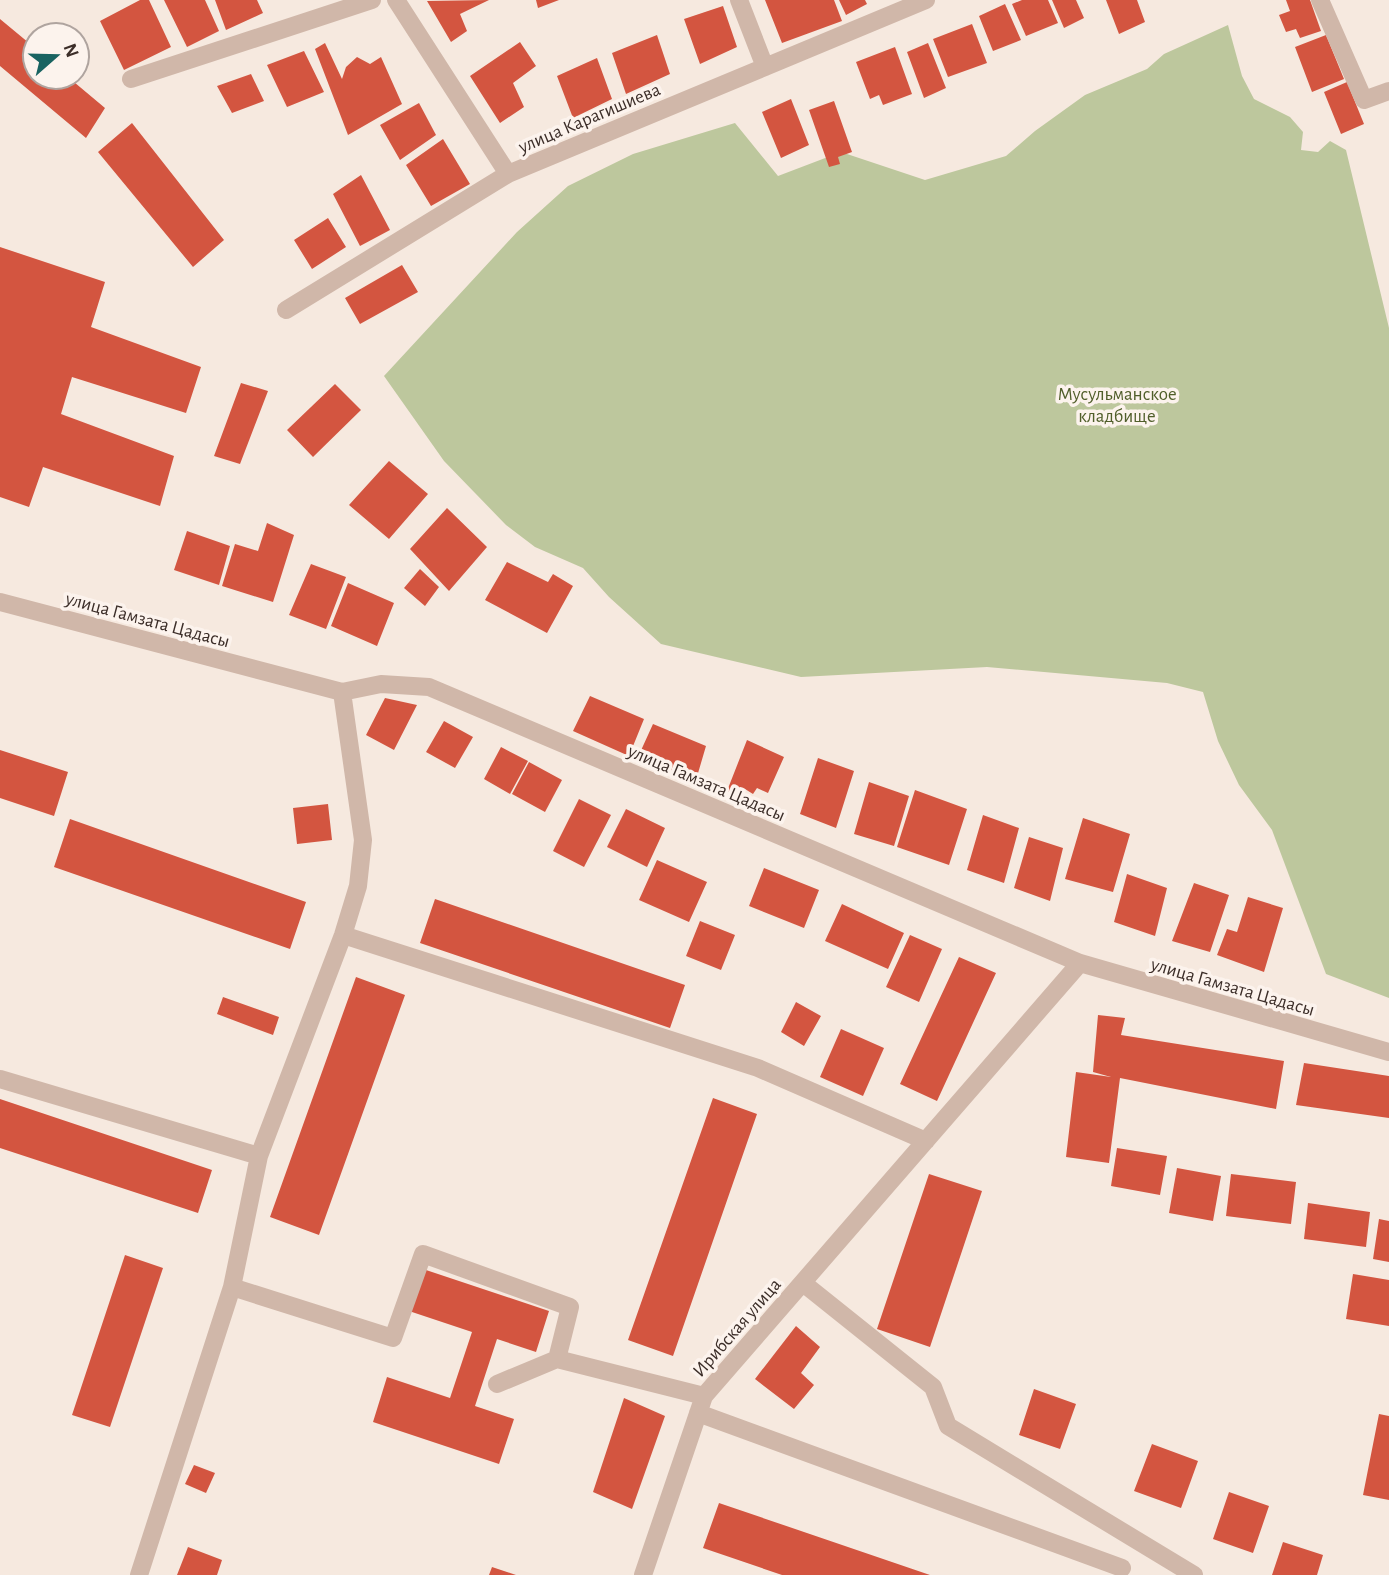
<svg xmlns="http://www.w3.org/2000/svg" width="1389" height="1575" viewBox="0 0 1389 1575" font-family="'Alegreya Sans',sans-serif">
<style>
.green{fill:#bdc79d}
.building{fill:#d35540}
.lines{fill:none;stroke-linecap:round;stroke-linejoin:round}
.minor{stroke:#d0b7a9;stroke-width:18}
.labels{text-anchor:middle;stroke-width:7;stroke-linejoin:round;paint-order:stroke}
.street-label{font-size:19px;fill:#3c2e29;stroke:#fcf3ed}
.park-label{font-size:19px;fill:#505e2a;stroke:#fcf3ed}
</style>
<rect width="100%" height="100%" fill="#f6e9df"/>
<path class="green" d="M1228,25L1242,76L1254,99L1290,117L1303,132L1301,150L1318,152L1330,141L1346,150L1389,328V998L1326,974L1272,830L1239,785L1218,741L1203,692L1167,683L987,667L801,677L661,644L609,597L583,568L535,547L506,525L444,461L384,376L517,232L568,186L633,154L735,123L778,176L841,152L925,180L1006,156L1035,131L1085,95L1147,69L1164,54Z"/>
<path class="building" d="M140,0H149L171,47L124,70L100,21Z
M164,0H205L219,31L187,47Z
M215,0H257L263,13L226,30Z
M489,0L460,14L467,31L451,42L427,1Z
M536,0H559L538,8Z
M765,0H834L842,21L782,43Z
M839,0H865L867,4L846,15Z
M1022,0H1048L1058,23L1026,36L1012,4Z
M1052,0H1076L1084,18L1064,28Z
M1106,0H1137L1145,22L1119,34Z
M1286,0H1310L1321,31L1300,38L1296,29L1286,32L1279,15L1290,11Z
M1005,4L1021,40L993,51L979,16Z
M723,6L737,47L700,64L684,19Z
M0,19L35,48V77H68L105,108L86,138L0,66Z
M972,24L987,63L948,77L933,39Z
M657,35L670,74L626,94L612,53Z
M1326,35L1344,79L1312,92L1295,47Z
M520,42L536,66L513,83L524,107L500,123L470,76Z
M325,43L342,79L346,67L357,57L370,64L381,57L402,104L348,135L315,49Z
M928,43L946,88L924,98L907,52Z
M895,47L912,94L883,105L879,95L870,99L856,62Z
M304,51L324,92L287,107L267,65Z
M597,58L612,99L573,118L557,76Z
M251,74L264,101L232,113L217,86Z
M1347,82L1364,124L1341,134L1324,92Z
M791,99L809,145L781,158L762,112Z
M834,101L852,152L838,157L840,164L829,167L809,110Z
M419,103L436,135L400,160L380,125Z
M132,123L224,240L193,267L98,152Z
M443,139L470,184L431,206L406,165Z
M361,175L390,230L360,246L333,194Z
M328,218L346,247L312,269L294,240Z
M0,247L105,282L91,327L201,367L186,413L72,377L61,414L174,456L160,506L43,467L29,507L0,497Z
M402,265L418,292L360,324L345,298Z
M241,383L268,391L240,464L214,456Z
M335,384L361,410L313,457L287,430Z
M389,461L428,494L389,539L349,505Z
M447,508L487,547L449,591L410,549Z
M267,523L294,535L273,602L222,586L235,544L258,551Z
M187,531L230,546L219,585L174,570Z
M507,562L548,582L553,574L573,586L547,633L485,600Z
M311,564L346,577L326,629L289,615Z
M420,569L439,587L425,606L404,588Z
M348,583L394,603L377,646L331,626Z
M590,696L644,719L629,756L573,731Z
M385,698L417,705L394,750L366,735Z
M444,721L473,737L455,768L426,752Z
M653,724L706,746L696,780L638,757Z
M747,740L784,757L768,793L757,788L753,794L745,789L742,798L727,791Z
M501,747L528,761L510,794L484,779Z
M0,750L68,772L54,816L0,798Z
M818,758L854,771L836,828L800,814Z
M529,762L562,780L545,812L512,794Z
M869,782L909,796L894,846L854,834Z
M915,790L967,809L949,865L897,847Z
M579,799L611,815L584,867L553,851Z
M328,804L332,840L297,844L293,808Z
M626,809L665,828L647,867L607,847Z
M983,815L1019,828L1004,883L967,870Z
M1083,818L1130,834L1113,892L1065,879Z
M70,819L306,902L290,949L54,867Z
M1029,837L1063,848L1050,901L1014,888Z
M657,860L707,882L689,922L639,900Z
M764,868L819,890L804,928L749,906Z
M1127,874L1167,888L1155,936L1114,922Z
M1194,883L1229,895L1210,952L1172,941Z
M1248,897L1283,908L1264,972L1217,955L1227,929L1237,932Z
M435,899L685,985L670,1028L420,943Z
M842,904L904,933L888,969L825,941Z
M700,921L735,935L721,970L686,956Z
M910,935L942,949L919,1002L886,987Z
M959,957L996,973L937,1101L900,1084Z
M356,977L405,995L319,1235L270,1217Z
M223,997L279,1017L273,1035L217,1014Z
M796,1002L821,1016L804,1046L781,1032Z
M1098,1015L1125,1018L1121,1035L1284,1061L1276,1109L1120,1078L1109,1163L1066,1157L1076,1072L1111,1077L1093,1072Z
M841,1029L884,1048L863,1096L820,1077Z
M1304,1063L1389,1076V1118L1296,1105Z
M713,1098L757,1114L673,1356L628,1340Z
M0,1099L212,1170L198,1213L0,1148Z
M1117,1148L1167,1156L1160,1195L1111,1186Z
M1177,1168L1221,1176L1213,1221L1169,1213Z
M929,1174L982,1191L930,1347L877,1329Z
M1231,1174L1296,1182L1291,1224L1226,1216Z
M1308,1203L1370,1212L1366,1247L1304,1239Z
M1379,1219L1389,1221V1262L1373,1259Z
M125,1255L163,1268L110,1427L72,1415Z
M423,1269L549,1311L536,1352L497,1339L475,1406L514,1419L499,1464L373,1422L387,1377L450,1398L472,1332L409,1311Z
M1353,1274L1389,1280V1326L1346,1319Z
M796,1326L820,1347L801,1373L814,1385L794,1409L755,1379Z
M1034,1389L1076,1404L1060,1449L1019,1435Z
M624,1398L665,1416L632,1509L593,1492Z
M1379,1414L1389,1416V1500L1363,1495Z
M1152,1444L1198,1461L1181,1508L1134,1491Z
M194,1465L215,1473L206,1493L185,1484Z
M1229,1492L1269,1506L1253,1553L1213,1539Z
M719,1503L930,1575H782L703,1548Z
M1283,1542L1323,1555L1317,1575H1272Z
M188,1547L222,1560L217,1575H177Z
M492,1567L516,1575H489Z"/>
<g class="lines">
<path class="minor" d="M396,0L508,174
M739,0L765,67
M1320,0L1364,100L1389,91
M131,79L372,0
M286,310L508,174L926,0
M0,602L342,692L381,684L429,687L1080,963L1389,1052
M343,935L758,1068L926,1141
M0,1079L259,1156
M803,1283L933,1387L948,1426L1194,1575
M232,1287L393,1338L423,1254L570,1307L557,1359
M497,1384L557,1359L704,1396
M698,1413L1122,1568
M139,1575L232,1287L259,1156L343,935L358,886L363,840L342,692
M643,1575L704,1396L1080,963"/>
</g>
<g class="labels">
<g class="street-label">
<text transform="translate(589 117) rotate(-23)" y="7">улица Карагишиева</text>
<text transform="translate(148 619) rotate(15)" y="7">улица Гамзата Цадасы</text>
<text transform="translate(707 782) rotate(23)" y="7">улица Гамзата Цадасы</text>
<text transform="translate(1233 986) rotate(16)" y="7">улица Гамзата Цадасы</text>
<text transform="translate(736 1327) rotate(-49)" y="7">Ирибская улица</text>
</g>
<g class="park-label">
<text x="1117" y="400">Мусульманское<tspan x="1117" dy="22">кладбище</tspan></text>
</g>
</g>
<g transform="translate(56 56) rotate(70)"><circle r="33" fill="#fcf3ed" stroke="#afa49f" stroke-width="2"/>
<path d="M0-5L12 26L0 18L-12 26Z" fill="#196361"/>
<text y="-10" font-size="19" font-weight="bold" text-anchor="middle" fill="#3c2e29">N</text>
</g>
</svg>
